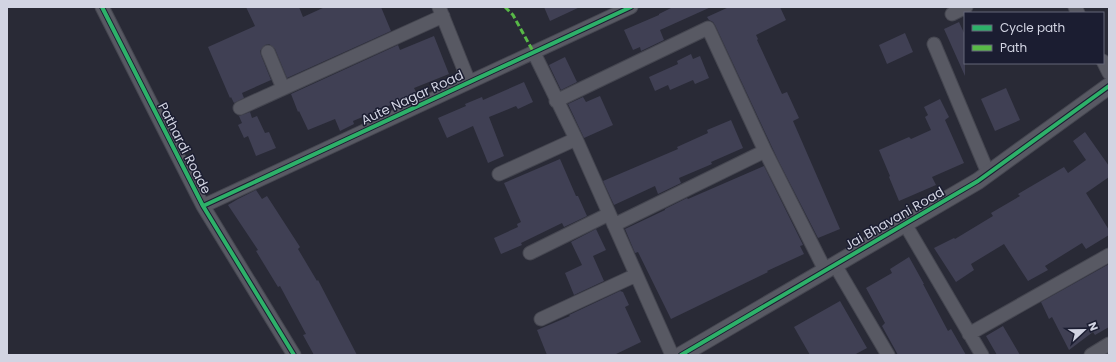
<svg xmlns="http://www.w3.org/2000/svg" width="1116" height="362" viewBox="0 0 1116 362" font-family="Poppins,sans-serif">
<style>
.building{fill:#404054}
.lines{fill:none;stroke-linecap:round;stroke-linejoin:round}
.minor-casing{stroke:#454650;stroke-width:15}
.tertiary-casing{stroke:#454650;stroke-width:18}
.minor{stroke:#585963;stroke-width:13}
.tertiary{stroke:#585963;stroke-width:16}
.quiet{stroke:#58b947;stroke-width:3;stroke-dasharray:6 3;stroke-linecap:butt}
.cycleway-casing{stroke:#1b1d31;stroke-width:6}
.cycleway{stroke:#2db169;stroke-width:4}
.labels{text-anchor:middle;stroke-width:3;stroke-linejoin:round;paint-order:stroke}
.street-label{font-size:13px;fill:#d2d4e2;stroke:#1b1d31}
</style>
<rect width="100%" height="100%" fill="#292a36"/>
<path class="building" d="M246,7H299L303,17L325,7H381L391,31L287,78L275,49L269,44L265,45L260,51L261,55L271,80L242,93L244,98L234,103L231,97L230,98L208,47L255,26Z
M544,7H580L550,21Z
M673,7H711L660,30L664,40L641,51L640,47L633,50L624,30L659,15V14Z
M729,7H780L786,20L756,35L758,39L757,40L782,94L787,92L799,118L793,121L840,229L818,238L778,160L715,25L713,22L709,20L707,17Z
M959,22L965,35V76L944,29Z
M905,33L913,52L887,64L879,45Z
M434,36L449,74L414,88L417,94L353,121L354,124L340,131L335,119L308,130L299,111L298,112L291,94L398,45L400,50Z
M691,54L693,59L700,56L709,78L695,84L693,80L670,90L668,85L655,91L649,77L678,64L677,61Z
M565,57L577,82L561,90L549,65Z
M524,82L533,102L518,109L516,106L489,117L504,156L488,163L473,126L447,138L438,118L466,106L465,104L482,97L483,100Z
M1006,88L1020,120L995,131L981,99Z
M600,96L613,125L584,138L568,104L583,97L586,102Z
M940,99L949,117L945,120L964,163L932,177L936,185L899,201L889,177L890,176L879,150L909,137L911,139L931,130L925,117L928,115L924,107Z
M250,112L252,118L257,116L265,133L269,132L276,148L256,156L248,136L244,138L238,125L242,123L239,116Z
M731,120L743,148L711,162L712,164L679,178L681,183L658,194L655,186L614,205L603,181L678,149L677,147L708,133L707,130Z
M1085,132L1109,166V177L1086,193L1109,230V235L1086,249L1082,243L1045,266L1048,270L1028,281L1004,244L971,264L974,270L956,282L934,248L954,238L955,239L993,216L991,213L1020,196L1018,194L1064,167L1068,173L1086,160L1073,141Z
M560,159L576,196H578L587,216L564,227L562,223L521,243L522,245L501,254L494,238L518,227L517,224L521,222L504,183Z
M764,166L803,245L800,246L804,254L767,271L768,272L671,319L638,252L635,253L625,229L665,210V209L687,198L688,199Z
M256,190L262,199L267,196L300,247L298,249L317,281L318,280L357,355H314L303,335L306,334L280,286L278,287L256,251L258,250L228,205L238,199Z
M596,229L606,250L593,256L604,281L574,295L565,273L582,265L571,242Z
M909,257L924,284H923L948,331L951,329L966,355H898L882,326L885,323L866,288L892,273L890,269Z
M1109,264V327L1095,335L1093,332L1069,350L1052,317L1049,319L1041,302Z
M620,291L623,292L629,305L625,307L641,342L614,355H547L537,330L570,316L569,315Z
M840,301L867,348L854,355H810L794,327Z
M1003,326L1020,355H997L986,336Z"/>
<g class="lines">
<defs>
<path id="minor" d="M102,7L203,206L294,355
M439,7L469,82
M1075,7L1078,13
M952,14L966,7
M934,44L988,173
M268,52L283,88
M534,53L576,139L672,355
M1103,61L1109,73
M556,101L708,28L765,151
M240,108L443,16
M499,174L576,139
M203,206L631,7
M905,224L982,355
M614,225L765,151L825,270
M530,253L609,214
M835,265L888,355
M541,319L636,275
M969,334L1109,255
M1091,355L1109,344"/>
<path id="tertiary" d="M681,355L978,181L1109,86"/>
</defs>
<use href="#minor" class="minor-casing"/>
<use href="#tertiary" class="tertiary-casing"/>
<use href="#minor" class="minor"/>
<use href="#tertiary" class="tertiary"/>
<path class="quiet" d="M505,7L513,15L534,53"/>
<defs>
<path id="cycleway" d="M102,7L203,206L294,355
M203,206L631,7
M681,355L978,181L1109,86"/>
</defs>
<use href="#cycleway" class="cycleway-casing"/>
<use href="#cycleway" class="cycleway"/>
</g>
<g class="labels">
<g class="street-label">
<text transform="translate(412 97) rotate(-25)" y="5">Aute Nagar Road</text>
<text transform="translate(185 148) rotate(63)" y="5">Pathardi Roade</text>
<text transform="translate(894 218) rotate(-30)" y="5">Jai Bhavani Road</text>
</g>
</g>
<rect width="1116" height="362" fill="none" stroke="#d2d4e2" stroke-width="16"/>
<rect x="964" y="12" width="140" height="52" fill="#1b1d31" stroke="#646678"/>
<rect x="972" y="25" width="20" height="6" fill="#2db169" stroke="#646678"/>
<text x="1000" y="32" font-size="12" fill="#d2d4e2">Cycle path</text>
<rect x="972" y="45" width="20" height="6" fill="#58b947" stroke="#646678"/>
<text x="1000" y="52" font-size="12" fill="#d2d4e2">Path</text>
<g transform="translate(1084 330) rotate(68)" stroke="#1b1d31" stroke-width="3" paint-order="stroke">
<path d="M0-3L7 15L0 10L-7 15Z" fill="#d2d4e2"/>
<text y="-6" font-size="11" font-weight="bold" text-anchor="middle" fill="#d2d4e2">N</text>
</g>
</svg>
